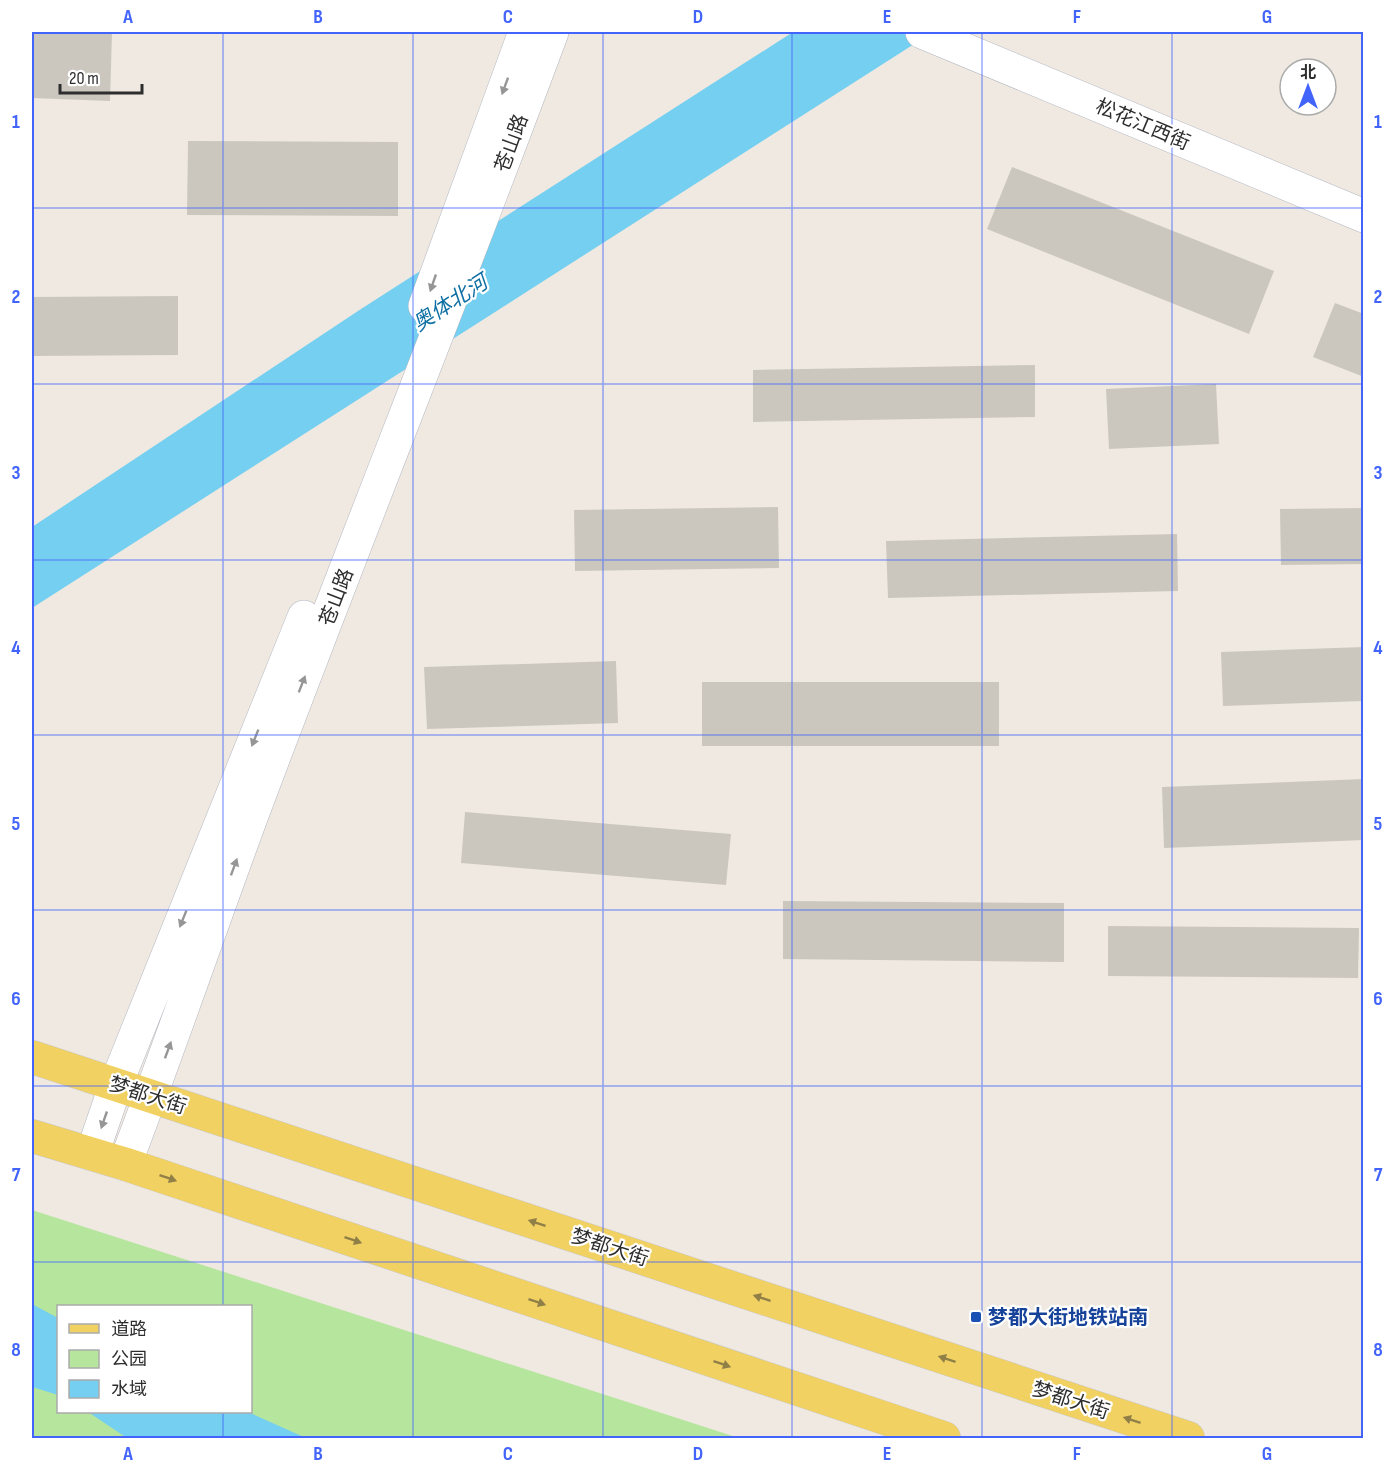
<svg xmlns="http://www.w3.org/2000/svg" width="1395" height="1470" viewBox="0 0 1395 1470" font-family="'Sofia Sans Condensed','Noto Sans SC',sans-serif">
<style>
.green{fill:#b6e59e;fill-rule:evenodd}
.water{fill:#75cff0}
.building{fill:#cbc7bf}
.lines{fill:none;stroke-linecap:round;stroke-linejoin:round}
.secondary-casing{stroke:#b4b7c1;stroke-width:34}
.primary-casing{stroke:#c9c9c9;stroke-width:34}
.secondary{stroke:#fff;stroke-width:33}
.primary{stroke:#f2d163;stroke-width:33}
.oneway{fill:#969696}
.oneway2{fill:#908048}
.grid{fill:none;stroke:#4264fb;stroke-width:1.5;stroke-opacity:0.55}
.transit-dot{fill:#1a4fb4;stroke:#fff;stroke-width:2}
.labels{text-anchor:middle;stroke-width:4.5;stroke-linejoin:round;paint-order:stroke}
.street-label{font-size:20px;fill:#2e2e2e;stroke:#fff}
.transit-label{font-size:20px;font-weight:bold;fill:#164399;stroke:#fff;text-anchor:start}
.water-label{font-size:21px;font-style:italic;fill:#0d6fa3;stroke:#fff}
.neatline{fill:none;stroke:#4264fb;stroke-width:2}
.grid-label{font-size:20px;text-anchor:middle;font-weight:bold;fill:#4264fb}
</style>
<rect width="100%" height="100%" fill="#efe9e1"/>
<path class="green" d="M32,1210L739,1438H32ZM58,1306H250V1412H58Z"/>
<path class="water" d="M793,32H933L32,608V527L361,309Z
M32,1304L58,1318V1395L32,1387Z
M88,1412H248L306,1438H127Z"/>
<path class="building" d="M32,32L112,33L110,101L32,98Z
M188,141L398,142V216L187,215Z
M1012,167L1274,271L1249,334L987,229Z
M178,296V355L32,356V297Z
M1335,303L1364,314V377L1313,357Z
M1035,365V417L753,422V370Z
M1216,384L1219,444L1109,449L1106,389Z
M778,507L779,568L575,571L574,510Z
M1364,508V564L1281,565L1280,509Z
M1177,534L1178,591L888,598L886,541Z
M1364,647V701L1223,706L1221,652Z
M616,661L618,723L427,729L424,667Z
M702,682H999V746H702Z
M1364,779V840L1164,848L1162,787Z
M465,812L731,834L726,885L461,863Z
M783,901L1064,903V962L783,959Z
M1108,926L1359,928L1358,978L1108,976Z"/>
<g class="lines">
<defs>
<path id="secondary" d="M922,32L1364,216
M425,306L525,32
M92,1154L116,1084L304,617
M125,1164C169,1049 209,931 252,815C350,553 455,294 552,32"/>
<path id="primary" d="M32,1057L1188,1438
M32,1136L125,1164L944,1438"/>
</defs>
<use href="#secondary" class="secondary-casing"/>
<use href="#primary" class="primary-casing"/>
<use href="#secondary" class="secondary"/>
<use href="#primary" class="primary"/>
</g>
<defs><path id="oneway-solid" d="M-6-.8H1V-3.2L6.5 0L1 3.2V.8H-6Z" transform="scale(1.5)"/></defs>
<g class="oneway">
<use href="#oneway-solid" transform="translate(505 86) rotate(110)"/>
<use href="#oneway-solid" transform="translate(433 283) rotate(109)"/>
<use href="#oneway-solid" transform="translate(302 684) rotate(-69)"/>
<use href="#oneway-solid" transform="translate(255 738) rotate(112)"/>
<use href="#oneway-solid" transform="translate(234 867) rotate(-70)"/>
<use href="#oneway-solid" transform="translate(183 919) rotate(112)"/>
<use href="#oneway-solid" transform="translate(168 1050) rotate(-70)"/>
<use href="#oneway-solid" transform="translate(104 1120) rotate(109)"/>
</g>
<g class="oneway2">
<use href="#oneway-solid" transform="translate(168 1178) rotate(19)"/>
<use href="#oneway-solid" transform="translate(537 1223) rotate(-162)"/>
<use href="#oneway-solid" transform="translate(353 1240) rotate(19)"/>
<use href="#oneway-solid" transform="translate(762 1298) rotate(-162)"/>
<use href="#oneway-solid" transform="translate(537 1302) rotate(19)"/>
<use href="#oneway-solid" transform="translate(947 1359) rotate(-162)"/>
<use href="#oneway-solid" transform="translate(722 1364) rotate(19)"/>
<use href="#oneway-solid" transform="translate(1132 1420) rotate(-162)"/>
</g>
<path class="grid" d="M223,32V1306M413,32V1438M603,32V1438M792,32V1438M982,32V1438M1172,32V1438M32,208H1364M32,384H1364M32,560H1364M32,735H1364M32,910H1364M32,1086H1364M32,1262H1364M223,1412V1438"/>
<rect class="transit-dot" x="970" y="1311" width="12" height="12" rx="3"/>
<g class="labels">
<g class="street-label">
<text transform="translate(1143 124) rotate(23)" y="7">松花江西街</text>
<text transform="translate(511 143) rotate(-70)" y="7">苍山路</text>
<text transform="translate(336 597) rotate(-69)" y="7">苍山路</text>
<text transform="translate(148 1095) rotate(18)" y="7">梦都大街</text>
<text transform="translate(610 1247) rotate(18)" y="7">梦都大街</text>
<text transform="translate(1071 1400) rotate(18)" y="7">梦都大街</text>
</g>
<g class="transit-label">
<text x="988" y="1324">梦都大街地铁站南</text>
</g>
<g class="water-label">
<text transform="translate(450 303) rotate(-33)" y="7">奥体北河</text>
</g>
</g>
<rect width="1395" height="1470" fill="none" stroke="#ffffff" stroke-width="66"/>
<rect x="57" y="1305" width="195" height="108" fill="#ffffff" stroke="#ababab" stroke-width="1.5"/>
<rect x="69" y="1324" width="30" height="9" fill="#f2d163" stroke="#ababab" stroke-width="1.5"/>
<text x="111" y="1335" font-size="18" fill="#2e2e2e">道路</text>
<rect x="69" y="1350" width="30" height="18" fill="#b6e59e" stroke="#ababab" stroke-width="1.5"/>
<text x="111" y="1365" font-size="18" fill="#2e2e2e">公园</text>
<rect x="69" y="1380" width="30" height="18" fill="#75cff0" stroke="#ababab" stroke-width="1.5"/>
<text x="111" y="1395" font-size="18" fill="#2e2e2e">水域</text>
<g transform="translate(1308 87)"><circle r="28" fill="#ffffff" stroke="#ababab" stroke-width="1.5"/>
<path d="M0-4.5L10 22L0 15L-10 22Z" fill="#4264fb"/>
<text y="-9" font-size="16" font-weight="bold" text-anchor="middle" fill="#2e2e2e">北</text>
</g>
<path d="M60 84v9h82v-9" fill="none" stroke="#2e2e2e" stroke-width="3"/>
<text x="69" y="84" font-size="18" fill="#2e2e2e" stroke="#ffffff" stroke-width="4.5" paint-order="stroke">20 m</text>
<rect x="33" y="33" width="1329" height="1404" class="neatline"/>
<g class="grid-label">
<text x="128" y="23">A</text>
<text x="318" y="23">B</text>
<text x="508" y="23">C</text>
<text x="698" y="23">D</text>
<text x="887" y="23">E</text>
<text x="1077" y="23">F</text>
<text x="1267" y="23">G</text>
<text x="16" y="128">1</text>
<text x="1378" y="128">1</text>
<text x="16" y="303">2</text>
<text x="1378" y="303">2</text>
<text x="16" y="479">3</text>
<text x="1378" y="479">3</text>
<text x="16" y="654">4</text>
<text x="1378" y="654">4</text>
<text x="16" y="830">5</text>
<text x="1378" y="830">5</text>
<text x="16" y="1005">6</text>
<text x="1378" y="1005">6</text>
<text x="16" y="1181">7</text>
<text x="1378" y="1181">7</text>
<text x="16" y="1356">8</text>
<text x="1378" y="1356">8</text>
<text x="128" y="1460">A</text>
<text x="318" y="1460">B</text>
<text x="508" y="1460">C</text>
<text x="698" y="1460">D</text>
<text x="887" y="1460">E</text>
<text x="1077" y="1460">F</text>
<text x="1267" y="1460">G</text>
</g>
</svg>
